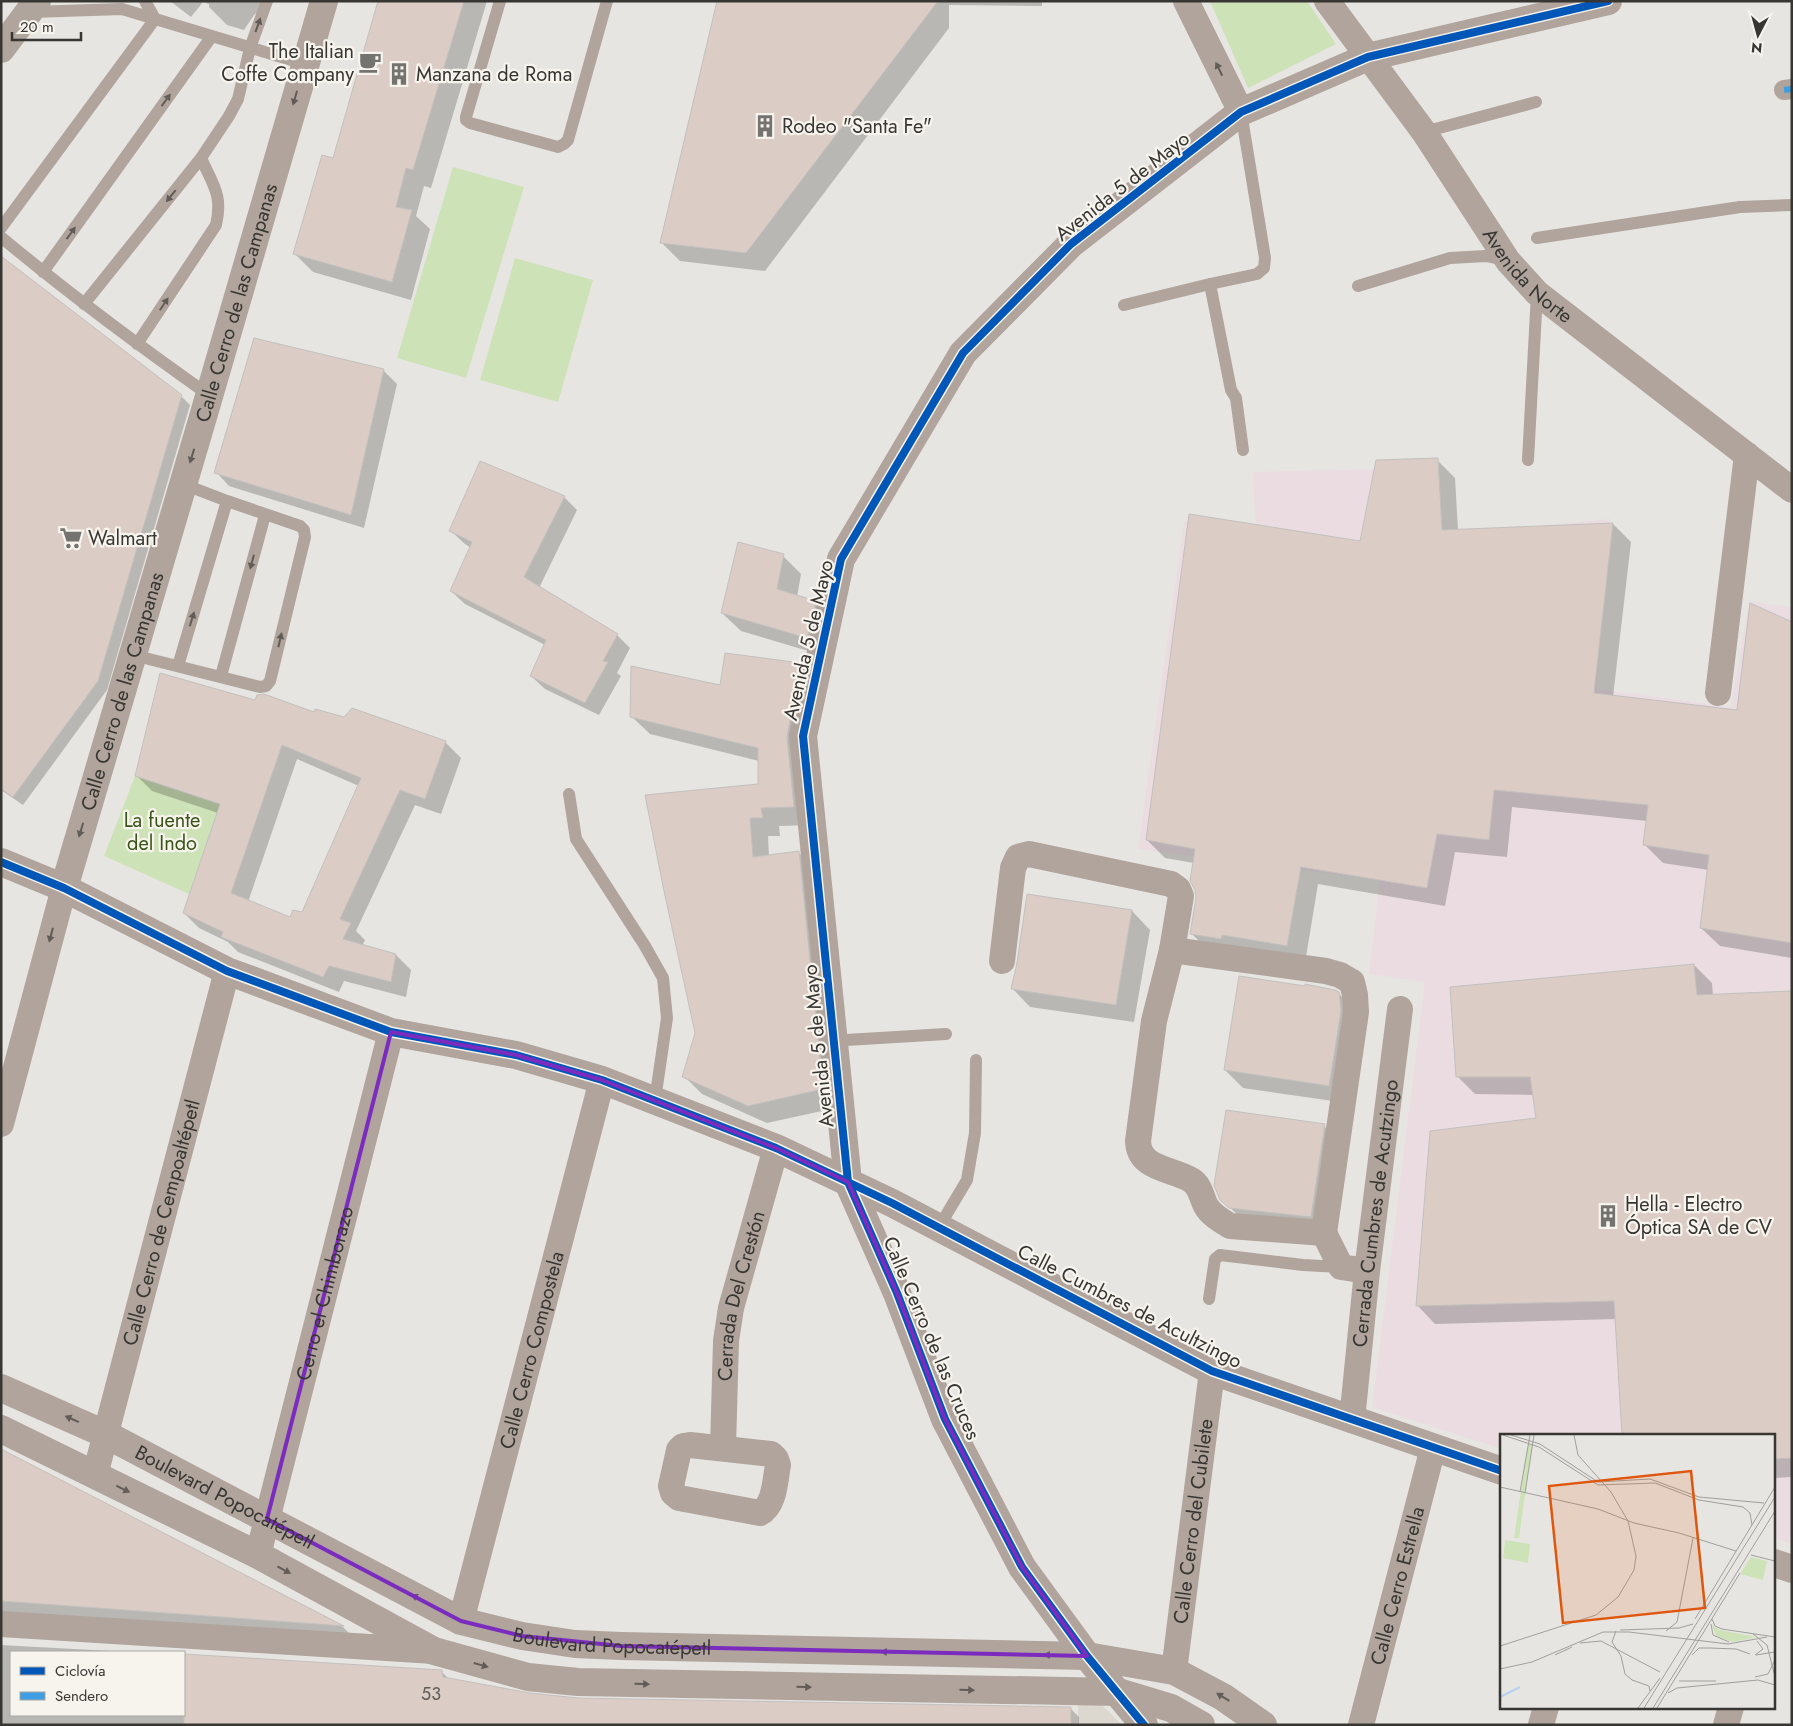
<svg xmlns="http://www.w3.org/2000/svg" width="1793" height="1726" viewBox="0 0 1793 1726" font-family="Jost,sans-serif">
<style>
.built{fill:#dcd7cf}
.industrial{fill:#eadce1}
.green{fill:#cee2b8}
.shadow{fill:#0003;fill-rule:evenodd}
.building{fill:#dcccc6;stroke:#c2c0be;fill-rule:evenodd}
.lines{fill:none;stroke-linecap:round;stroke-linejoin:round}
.service{stroke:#b0a49c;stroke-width:12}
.pedestrian{stroke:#b0a49c;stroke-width:20}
.minor{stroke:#b0a49c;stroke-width:26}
.tertiary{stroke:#b0a49c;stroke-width:28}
.primary{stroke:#b0a59c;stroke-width:28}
.quiet{stroke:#3e9ee2;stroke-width:6;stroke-dasharray:12 6;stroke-linecap:butt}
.cycleway-casing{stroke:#f7f3ed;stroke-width:11}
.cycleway{stroke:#0057b8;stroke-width:8}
.oneway{fill:#615c58}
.marked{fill:none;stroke:#7b2cbf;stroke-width:4;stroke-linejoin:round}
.labels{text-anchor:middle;stroke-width:4.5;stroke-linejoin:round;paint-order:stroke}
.number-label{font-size:18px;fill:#605c58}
.poi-label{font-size:20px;fill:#373633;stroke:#f7f3ed;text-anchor:start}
.street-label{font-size:20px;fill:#373633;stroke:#f7f3ed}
.park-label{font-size:20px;fill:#385417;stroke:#f7f3ed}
.inset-river{fill:none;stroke:#b8d1f0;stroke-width:2.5}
.inset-road{fill:none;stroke:#a19f9c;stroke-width:1}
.view{fill:#df570e;fill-opacity:0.15;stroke:#df570e;stroke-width:2.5}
.inset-edge{fill:none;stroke:#373633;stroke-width:2.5}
</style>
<rect width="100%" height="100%" fill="#e7e5e2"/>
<path class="built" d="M1101,1704L1122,1725H1078V1705Z"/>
<path class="industrial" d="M1434,468L1436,536L1610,519L1597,689L1731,707L1749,601L1792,608V1544L1774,1538V1435H1502V1449L1372,1407L1425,982L1369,974L1380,880L1138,849L1184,522L1256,534L1253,472Z"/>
<path class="green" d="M1210,1H1307L1336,44L1248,88Z
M453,167L524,187L466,378L397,358Z
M515,258L593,280L558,402L480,380Z
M135,776L221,802L189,894L104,856Z"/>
<path class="shadow" d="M170,1H269L254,15L244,30L227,25L209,7V4L203,2L191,17Z
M379,1H487L431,188L424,186L416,216L430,229L411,300L313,272L295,254L334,159Z
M718,1H1042V6L949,5V28L765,271L680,261L662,243Z
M1,258L181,396L190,405L107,690L23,805L1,790Z
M383,370L397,384L364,528L229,486L216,472Z
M1437,460L1455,478L1458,530L1613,524L1631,542L1613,697L1738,711L1792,623V958L1720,946L1701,928L1709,870L1663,863L1645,845L1647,821L1512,807L1507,857L1455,852L1445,906L1318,884L1305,963L1209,951L1191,933L1197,898L1194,863L1165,858L1147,840L1361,543Z
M564,497L577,510L539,588L617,635L630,648L617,673L621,676L599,715L545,689L531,676L545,645L465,604L451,591L471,548L465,544L451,531Z
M783,556L801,574L797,597L815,602L833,621L825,656L741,631L722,613Z
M800,665L819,683L812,825L779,826L780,836H768L769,856L798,852L817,870L840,1107L767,1123L702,1094L684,1076L696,1033L665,890L760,786L759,761L650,734L631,716L721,686Z
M256,701L445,742L461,758L441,814L415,805L356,931L365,940L362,946L396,955L411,970L406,997L344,981L339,992L238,952L228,942L199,928L184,913L218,813L152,791L136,775ZM297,759L359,786L302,914L291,919L248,902Z
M1132,911L1150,930L1134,1022L1030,1007L1012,988Z
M1694,965L1712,983L1713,996L1792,993V1477L1774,1478V1435L1616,1319L1435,1324L1417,1305L1537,1119L1534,1095L1475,1094L1457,1076Z
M1338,993L1357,1011L1347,1103L1243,1088L1225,1070Z
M1324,1126L1342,1144L1329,1235L1246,1223L1220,1198Z
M1,1450L343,1627L355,1639L1,1613Z
M1,1645L129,1652H11V1715H184V1656L441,1671L450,1680L530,1694L578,1699L1070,1708L1079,1717V1725H1Z"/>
<path class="building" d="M378,1H464L413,170L406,168L396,207L412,210L392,282L293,254L322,155L333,158Z
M717,1H938L746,253L660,243Z
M1,256L182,395L98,681L13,797L1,789Z
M254,338L384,369L351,515L214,473Z
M1438,458L1442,530L1613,523L1594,693L1737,710L1750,603L1792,622V943L1700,928L1709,855L1643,845L1648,805L1494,790L1489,840L1437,834L1427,888L1301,867L1287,946L1222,935L1221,939L1190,934L1196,898L1195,890L1190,881L1195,849L1146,840L1189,514L1360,541L1376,460Z
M480,461L565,496L524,577L618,634L603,661L608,662L585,703L530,676L546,640L450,591L472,542L449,531Z
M738,542L784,554L777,589L816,601L807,638L721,613Z
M725,653L801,663L787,737L794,807L761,808L763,818H750L753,857L799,851L823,1089L748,1106L682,1077L695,1033L664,891L645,795L758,784V748L630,717L631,666L720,685Z
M160,673L255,700L257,695L264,694L314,712L315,709L344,717L352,708L446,741L425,799L400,790L340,919L351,923L343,939L396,954L391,982L329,966L323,977L221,937L223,932L183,913L220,804L135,776ZM282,745L361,778L302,912L293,910L290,917L231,893Z
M1027,894L1132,910L1116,1005L1011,989L1017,963Z
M1694,964L1697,995L1792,991V1458L1774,1459V1435H1622L1614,1301L1416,1306L1430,1131L1536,1118L1530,1077H1456L1450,987Z
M1239,976L1305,986V984L1335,990L1339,992L1341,1011L1329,1086L1224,1070Z
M1226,1110L1325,1124L1311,1217L1229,1208L1220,1200L1214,1185Z
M1,1449L344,1626L1,1601Z
M184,1654L442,1670L443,1677L530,1693L578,1698L1071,1707V1725H184Z"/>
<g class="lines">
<path class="service" d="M500,1L466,117V120L470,123L558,147L564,144L568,140L607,1
M31,12L122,9L305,64
M1424,132L1536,102
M1,228L155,19L145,1
M1,237C68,293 138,345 209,395
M1537,238L1740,207L1792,205
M43,272L212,36
M1210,284L1231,390L1236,398L1243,450
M1358,286L1450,258L1486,256L1505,260
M84,304L201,158L229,116L238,99L250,48L267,1
M1124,305L1210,284L1257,274L1264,268L1265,258L1241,112
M137,344L216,225C223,195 213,185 201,158
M1528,460L1537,293
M133,655L260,687L266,686L270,681L305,537L304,530L300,526L227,501L183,484
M178,666L227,501
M221,676L265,515
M569,794L576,839L645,946L663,978L667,1018L655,1100
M834,1043L846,1040L946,1034
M939,1227L967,1180L975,1133L976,1060
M1209,1299L1215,1259L1220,1255L1303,1265L1341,1267"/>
<path class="pedestrian" d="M1784,90L1792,89"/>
<g class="minor">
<path d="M1186,1L1241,112"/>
<path id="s1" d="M1327,1L1424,132L1508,261L1537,293L1792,490"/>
<path d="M1718,693L1747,455"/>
<path d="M1172,950L1326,971L1340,975L1352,982L1355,995L1356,1012L1324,1233"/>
<path d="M1002,961L1013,868L1018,857L1029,854L1171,884L1178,889L1181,896L1172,950L1154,1021L1138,1141C1139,1170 1172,1168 1191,1180C1201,1186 1201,1197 1206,1206C1211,1215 1222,1221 1230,1226L1324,1233L1341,1267L1367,1271"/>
<path d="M1,1124L64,888"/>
<path id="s2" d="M1352,1420L1367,1271L1400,1009"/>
<path d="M690,1445L771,1454L776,1459L778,1465C775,1480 775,1505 760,1513L679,1498L673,1493L671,1486L679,1450L683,1446Z"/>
<path id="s3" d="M723,1448L726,1341L731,1308L776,1148"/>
<path id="s4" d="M95,1475L227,971"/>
<path id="s5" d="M258,1555L391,1032"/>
<path id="s6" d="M461,1621L602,1080"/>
<path d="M1,1624L434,1651"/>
<path id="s7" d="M1174,1671L1212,1371"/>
<path id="s8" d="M1361,1725L1433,1448"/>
<path d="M1541,1725L1546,1707"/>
<path d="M1726,1725L1731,1707"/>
</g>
<g class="tertiary">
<path d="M1,862L64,888L227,971L391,1032L516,1055L602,1080L776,1148L892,1203L1212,1371L1502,1471"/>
<path id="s9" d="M64,888L203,417L324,1"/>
<path id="s10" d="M1,1388L105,1434L461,1621L522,1636L575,1644L621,1646L1087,1656L1174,1671L1223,1697L1263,1725"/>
<path d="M1,1429L258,1555L434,1651L528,1677L578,1682L1118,1692L1171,1708L1201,1725"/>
<path d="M1774,1563L1792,1569"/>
<path d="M1144,1725L1087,1656L1022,1567L945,1419L897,1293L848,1182L803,736L841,559L963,353L1071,244L1241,112L1368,57L1608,1"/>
</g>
<path class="primary" d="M1,49L37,1"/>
<path class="quiet" d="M1784,90L1792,89"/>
<defs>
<path id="cycleway" d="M1,862L64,888L227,971L391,1032L516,1055L602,1080L776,1148L892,1203L1212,1371L1502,1471
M1144,1725L1087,1656L1022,1567L945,1419L897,1293L848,1182L803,736L841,559L963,353L1071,244L1241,112L1368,57L1608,1"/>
</defs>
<use href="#cycleway" class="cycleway-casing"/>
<use href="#cycleway" class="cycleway"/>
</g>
<defs><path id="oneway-solid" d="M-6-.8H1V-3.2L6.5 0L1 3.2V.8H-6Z" transform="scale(1.25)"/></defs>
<g class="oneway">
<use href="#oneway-solid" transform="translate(258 25) rotate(-70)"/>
<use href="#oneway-solid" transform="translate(1219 69) rotate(-116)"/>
<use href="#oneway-solid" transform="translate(295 98) rotate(106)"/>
<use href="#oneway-solid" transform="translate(166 100) rotate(-54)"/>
<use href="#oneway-solid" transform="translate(171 196) rotate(129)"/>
<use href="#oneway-solid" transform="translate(71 233) rotate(-54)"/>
<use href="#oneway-solid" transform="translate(164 304) rotate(-56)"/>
<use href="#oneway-solid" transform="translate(192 456) rotate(107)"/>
<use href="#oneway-solid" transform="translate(252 562) rotate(105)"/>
<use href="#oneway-solid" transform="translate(192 619) rotate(-73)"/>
<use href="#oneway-solid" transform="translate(280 640) rotate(-77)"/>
<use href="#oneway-solid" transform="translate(81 830) rotate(107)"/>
<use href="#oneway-solid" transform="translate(51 935) rotate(105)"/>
<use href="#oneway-solid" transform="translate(72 1419) rotate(-156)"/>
<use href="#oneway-solid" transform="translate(123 1489) rotate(26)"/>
<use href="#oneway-solid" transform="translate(284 1570) rotate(28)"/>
<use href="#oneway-solid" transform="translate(418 1598) rotate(-152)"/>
<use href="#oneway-solid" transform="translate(888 1652) rotate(-179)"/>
<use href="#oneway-solid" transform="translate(1051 1655) rotate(-179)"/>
<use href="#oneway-solid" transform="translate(481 1665) rotate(16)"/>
<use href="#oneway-solid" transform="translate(642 1684) rotate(1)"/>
<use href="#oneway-solid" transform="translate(804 1687) rotate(1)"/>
<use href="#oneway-solid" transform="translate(967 1690) rotate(1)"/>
<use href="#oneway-solid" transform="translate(1223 1697) rotate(-149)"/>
</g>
<path class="marked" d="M391,1032L516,1055L602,1080L776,1148L848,1182L897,1293L945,1419L1022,1567L1087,1656L621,1646L522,1636L461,1621L267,1519Z"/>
<defs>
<symbol id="cafe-bare" viewBox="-9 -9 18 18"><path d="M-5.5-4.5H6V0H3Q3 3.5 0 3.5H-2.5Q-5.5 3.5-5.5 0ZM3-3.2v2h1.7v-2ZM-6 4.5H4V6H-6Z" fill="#757370" stroke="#f7f3ed" stroke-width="2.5" paint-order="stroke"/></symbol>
<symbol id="building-bare" viewBox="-9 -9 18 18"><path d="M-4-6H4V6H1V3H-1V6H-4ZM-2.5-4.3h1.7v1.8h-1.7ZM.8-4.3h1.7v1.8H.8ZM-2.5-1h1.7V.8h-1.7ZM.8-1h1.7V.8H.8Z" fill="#757370" stroke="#f7f3ed" stroke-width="2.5" paint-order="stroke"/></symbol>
<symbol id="supermarket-bare" viewBox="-9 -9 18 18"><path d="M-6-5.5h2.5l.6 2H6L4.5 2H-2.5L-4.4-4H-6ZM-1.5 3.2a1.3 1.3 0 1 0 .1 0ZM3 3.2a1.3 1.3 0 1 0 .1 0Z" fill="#757370" stroke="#f7f3ed" stroke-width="2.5" paint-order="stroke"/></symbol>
</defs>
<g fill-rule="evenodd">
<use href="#cafe-bare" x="354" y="46" width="32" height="32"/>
<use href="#building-bare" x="383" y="58" width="32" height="32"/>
<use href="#building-bare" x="749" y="110" width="32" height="32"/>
<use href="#supermarket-bare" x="55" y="522" width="32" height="32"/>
<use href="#building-bare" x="1592" y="1200" width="32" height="32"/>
</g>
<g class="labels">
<g class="number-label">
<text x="431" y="1700">53</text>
</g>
<g class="poi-label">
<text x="354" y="58" text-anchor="end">The Italian<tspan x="354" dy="23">Coffe Company</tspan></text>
<text x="416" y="81">Manzana de Roma</text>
<text x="782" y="133">Rodeo "Santa Fe"</text>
<text x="88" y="545">Walmart</text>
<text x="1625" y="1211">Hella - Electro<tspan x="1625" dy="23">Óptica SA de CV</tspan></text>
</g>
<g class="street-label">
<text transform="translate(1122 186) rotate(-38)" y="7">Avenida 5 de Mayo</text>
<text dy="7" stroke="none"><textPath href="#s1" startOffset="341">Avenida Norte</textPath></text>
<text dy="7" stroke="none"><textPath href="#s9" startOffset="610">Calle Cerro de las Campanas</textPath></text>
<text transform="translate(808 640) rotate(-77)" y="7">Avenida 5 de Mayo</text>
<text dy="7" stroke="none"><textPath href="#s9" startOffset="205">Calle Cerro de las Campanas</textPath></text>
<text transform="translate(818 1046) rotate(-96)" y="7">Avenida 5 de Mayo</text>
<text dy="7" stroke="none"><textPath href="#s2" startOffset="208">Cerrada Cumbres de Acutzingo</textPath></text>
<text dy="7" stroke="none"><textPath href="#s4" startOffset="261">Calle Cerro de Cempoaltépetl</textPath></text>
<text dy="7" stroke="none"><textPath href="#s5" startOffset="270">Cerro el Chimborazo</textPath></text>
<text dy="7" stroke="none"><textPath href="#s3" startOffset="154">Cerrada Del Crestón</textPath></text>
<text transform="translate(1130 1306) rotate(27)" y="7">Calle Cumbres de Acultzingo</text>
<text transform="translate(932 1338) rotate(67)" y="7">Calle Cerro de las Cruces</text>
<text dy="7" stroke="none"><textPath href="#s6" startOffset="280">Calle Cerro Compostela</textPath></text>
<text dy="7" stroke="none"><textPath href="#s10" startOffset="249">Boulevard Popocatépetl</textPath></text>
<text dy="7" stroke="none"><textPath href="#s7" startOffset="151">Calle Cerro del Cubilete</textPath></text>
<text dy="7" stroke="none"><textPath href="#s8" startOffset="144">Calle Cerro Estrella</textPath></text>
<text dy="7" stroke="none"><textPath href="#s10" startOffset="669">Boulevard Popocatépetl</textPath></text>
</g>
<g class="park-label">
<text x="162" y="827">La fuente<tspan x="162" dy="23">del Indo</tspan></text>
</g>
</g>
<g transform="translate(1500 1434)">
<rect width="275" height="275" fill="#e7e5e2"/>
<path d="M28,9L32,11L19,104H14ZM5,106L30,110L28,129L3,124ZM251,123L267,127L263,146L240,140ZM212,191L220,196L256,203L233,208L216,202Z" fill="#cee2b8"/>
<path class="inset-river" d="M0,263L20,253"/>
<path class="inset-road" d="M3,1L39,13L98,51L155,49L199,66L243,73L250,79L252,91M11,1L40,10L98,48L150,45L199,63L264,69M0,53L98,75L134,89L179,99L236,117M20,58L30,1M25,59L34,1M251,121L275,127M195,185L275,53M212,185L215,192L222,195L275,203M211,190L213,201L229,208M120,196L179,194L193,190M116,197L112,208L121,222L125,240L132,246L149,252L150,257M166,197L177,188L193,104M253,200L267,211L275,243M80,209L101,207L160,238M0,212L96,181L118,163L134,136L136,122L128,87L111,58L78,21L74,1M55,221L72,213M192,221L199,214H210L236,215L250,220M255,221L263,215L257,207M256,221L275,218M0,235L32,228L103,198H129L228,210L267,203M255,243L268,240L275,226M179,247H216M168,259L177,254L258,246L275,251M138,274L160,244M144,274L275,63M153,274L275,77M157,274L240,139"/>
<path class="view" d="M191,37L205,174L63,189L49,52Z"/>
<rect width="275" height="275" class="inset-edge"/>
</g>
<rect width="1793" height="1726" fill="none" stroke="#373633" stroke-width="5"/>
<rect x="10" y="1651" width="175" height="65" fill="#f7f3ed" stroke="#aaa7a3"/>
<rect x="20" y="1667" width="25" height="8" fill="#0057b8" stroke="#aaa7a3"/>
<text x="55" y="1676" font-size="15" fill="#373633">Ciclovía</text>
<rect x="20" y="1692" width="25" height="8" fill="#3e9ee2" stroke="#aaa7a3"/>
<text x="55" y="1701" font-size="15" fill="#373633">Sendero</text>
<g transform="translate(1758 35) rotate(186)" stroke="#f7f3ed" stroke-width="4" paint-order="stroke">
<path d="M0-4L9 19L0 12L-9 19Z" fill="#373633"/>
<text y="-8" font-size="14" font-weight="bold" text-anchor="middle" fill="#373633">N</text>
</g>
<path d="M12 32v8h69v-8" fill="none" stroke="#373633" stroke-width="2.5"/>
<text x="20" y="32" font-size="15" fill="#373633" stroke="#f7f3ed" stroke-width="4" paint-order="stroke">20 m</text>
</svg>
